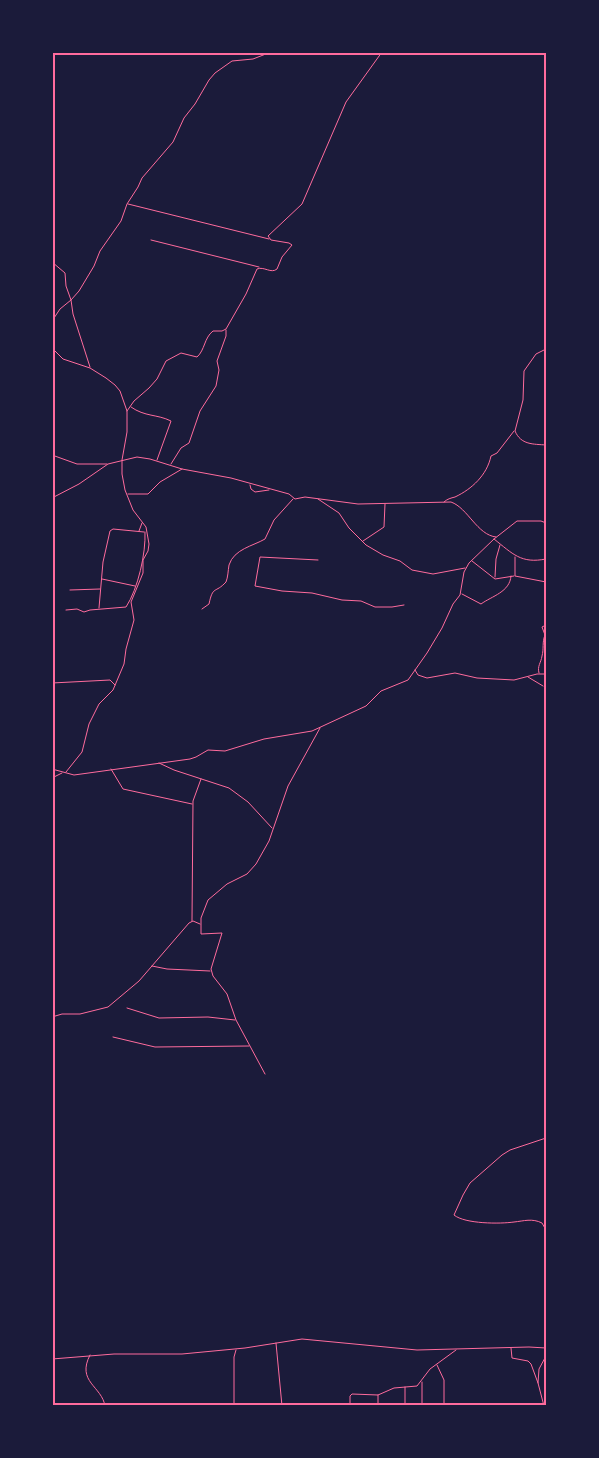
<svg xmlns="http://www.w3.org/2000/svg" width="599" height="1458" viewBox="0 0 599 1458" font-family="Ubuntu,sans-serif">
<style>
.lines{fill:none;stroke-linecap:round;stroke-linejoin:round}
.minor{stroke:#ff6b9d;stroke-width:1}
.neatline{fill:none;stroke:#ff6b9d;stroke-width:2}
</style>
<rect width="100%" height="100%" fill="#1b1b3a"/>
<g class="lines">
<path class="minor" d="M128,204L269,239
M151,240L259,267
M52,262L65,273L66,286L71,300L73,314L90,367
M52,321L60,309L71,300L79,291L94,266L100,251L121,221L127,204L138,187L142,178L173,142L184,118L195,104L209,80L215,73L232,61L253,59L271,52
M52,348L63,359L90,368L106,378L115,385L120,391L127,411V432L122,460V474L125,490L133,510L146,527L149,544L148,551L143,560V573L131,602L134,620L126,649L124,664L113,690L99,704L89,724L82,752L66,772
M546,349L536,354L524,371L523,400L515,431C521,445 533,444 546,445
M131,407C145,417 157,414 171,421L157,460
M127,411L134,401L149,388L157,379L166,361L181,353L197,357C205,350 204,338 213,331H222L226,329L246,294L257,269C264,266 271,274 277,269L282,257L292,245L289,243L271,240L268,236L302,204L346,102L382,52
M52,455L77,464H107
M171,464L181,448L189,443L200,411L216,386L219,370L217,361L226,336V330
M250,485L251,489L255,492L269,490
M128,494H148L160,482L182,469
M52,498L79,484L108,464L137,457L150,459L182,469L231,478L289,494L295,499L305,497L358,504L451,502C468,508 477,535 496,537
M318,499L339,513L349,528L366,545L383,555L400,561L412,570L433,574L465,568
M444,502C447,499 451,498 455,497C472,489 487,475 491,456L497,453L514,431
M139,531L142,523
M494,539C513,554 521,564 546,559
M363,541L384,527L385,504
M515,557V576L546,582
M318,560L260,557L255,586L282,591L312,593L342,600L361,601L375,607H392L404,605
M472,561L495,579L514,576
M495,577L496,559L500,545
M102,579L135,586
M70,590L100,589
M462,594L481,604C492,596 510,592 511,576
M545,599L546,592
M99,608L103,562L110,531L113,529L144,532
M202,609L209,604C213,585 215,594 226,582C228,577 228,571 229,565C234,549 253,546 265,539L274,520L293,499
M66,610L77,609L84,612L90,610L126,607C138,589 146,553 145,532
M415,670L418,675L427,678L455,673L477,678L514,680L537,674H546
M539,673C537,666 541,663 542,656C544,649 542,642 545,635L542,627L546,625
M528,677L543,686
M52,683L110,680L115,685
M159,763L174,770L229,788L248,802L272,828
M52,769L74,775L190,759L196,757L208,750L225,751L264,739L312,731L366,706L381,691L408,680L427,653L442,628L453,604L460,595L464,572L469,563L494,539L517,521H541L546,523
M111,769L123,789L192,804
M52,778L62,773
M192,921L193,801L201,779
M152,966L167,969L210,971
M127,1008L159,1018L208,1017L235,1020
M52,1017L62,1014H80L108,1007L139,981L189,923L193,921L200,924
M113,1037L155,1047L249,1046
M265,1074L236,1020L227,994L213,976L211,969L222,933L201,934V918L208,900L227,884L247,874L256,864L269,841L288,786L320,728
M546,1138L510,1150L502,1155L470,1183L463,1195L454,1215C465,1224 500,1224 514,1222C524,1221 532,1218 542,1223L546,1230
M276,1343L282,1406
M511,1348L512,1358L528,1361L531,1364L538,1383
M90,1355C76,1382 102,1386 105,1406
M52,1359L114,1354H182L245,1348L302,1339L417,1350L529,1347L546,1348
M437,1365L444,1380V1406
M405,1387V1406
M378,1395V1406
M234,1406V1357L236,1350
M350,1406V1396L352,1394L378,1395L394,1388L417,1386L430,1369L456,1350
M422,1406V1382
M544,1406L538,1383L539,1369L546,1356"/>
</g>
<rect width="599" height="1458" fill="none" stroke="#1b1b3a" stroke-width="108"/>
<rect x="54" y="54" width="491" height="1350" class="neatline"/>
</svg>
